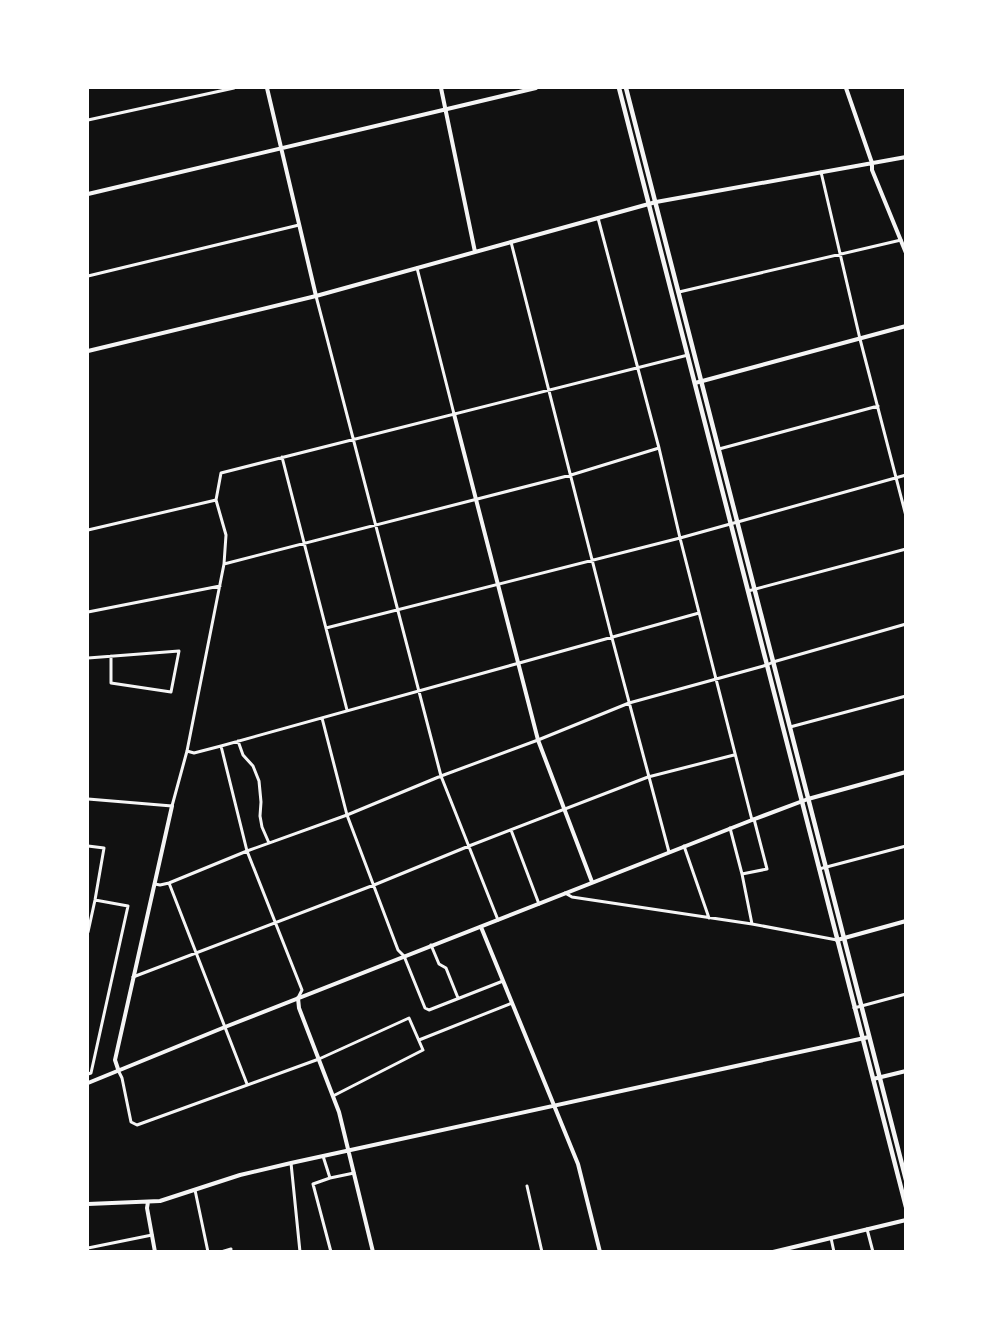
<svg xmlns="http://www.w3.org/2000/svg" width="993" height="1339" viewBox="0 0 993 1339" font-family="Cabin,sans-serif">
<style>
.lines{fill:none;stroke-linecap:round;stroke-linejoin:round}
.minor{stroke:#f5f5f5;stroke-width:3}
.tertiary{stroke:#f5f5f5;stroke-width:4}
.secondary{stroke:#f5f5f5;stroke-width:4.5}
</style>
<rect width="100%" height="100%" fill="#111"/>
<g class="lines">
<path class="minor" d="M88,120L234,88
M821,172L860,339L906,516
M598,218L659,448L680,538L752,820
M511,242L612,638L669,852
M417,268L454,414
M88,276L299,225
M679,292L901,240
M316,296L441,776L498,920
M719,449L878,406
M282,457L347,710
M88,530L216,500
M224,564L571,475L659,448
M748,591L906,549
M88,612L220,586
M326,628L680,538L906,475
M88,658L179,651L171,692L111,683V656
M322,718L347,815L398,950L404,956L425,1008L429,1010L503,981
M790,727L906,696
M238,741L243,755L253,766L259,781L261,802L260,816L262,827L269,843
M221,746L247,851L302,990L298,998
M187,751L194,753L221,746L699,613
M88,799L172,806L187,751L224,564L226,535L216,500L221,473L688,355
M730,828L742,874L752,924
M511,830L539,904
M88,846L104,848L95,900L88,932
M684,846L709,918
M819,869L906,846
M742,874L767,869L754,819
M169,883L247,1084
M155,884L160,885L169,883L247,851L347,815L441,776L538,740L629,703L767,665L773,662L906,624
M565,893L572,897L752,924L837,940
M431,945L439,964L446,968L458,998
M133,977L374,885L469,846L648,777L734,755
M854,1008L906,994
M419,1040L512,1003
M118,1070L122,1078L131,1122L137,1125L319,1059L409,1018L423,1050L333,1096
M88,1074L91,1073L128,906L95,900
M323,1156L330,1178
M291,1163L300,1252
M527,1186L542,1252
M195,1190L208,1252
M867,1229L873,1252
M831,1238L834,1252
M88,1248L152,1235
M221,1252L231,1249
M331,1252L313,1184L330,1178L354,1173"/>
<path class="tertiary" d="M267,88L316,296
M441,88L475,252
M846,88L872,163V170L906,253
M88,194L536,88
M88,351L316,296L656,202L906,157
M695,383L906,326
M454,414L538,740L592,882
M481,927L578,1164L600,1252
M837,940L906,921
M298,998L299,1008L339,1112L373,1252
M118,1069L115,1060L172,806
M873,1079L906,1071
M88,1083L225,1027L752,820L808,799L906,772
M148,1202L147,1208L155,1252
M88,1204L160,1201L240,1175L291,1163L869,1037
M773,1252L906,1220"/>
<path class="secondary" d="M619,88L906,1207
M626,88L906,1180"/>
</g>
<rect width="993" height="1339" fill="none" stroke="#ffffff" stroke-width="178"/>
</svg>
